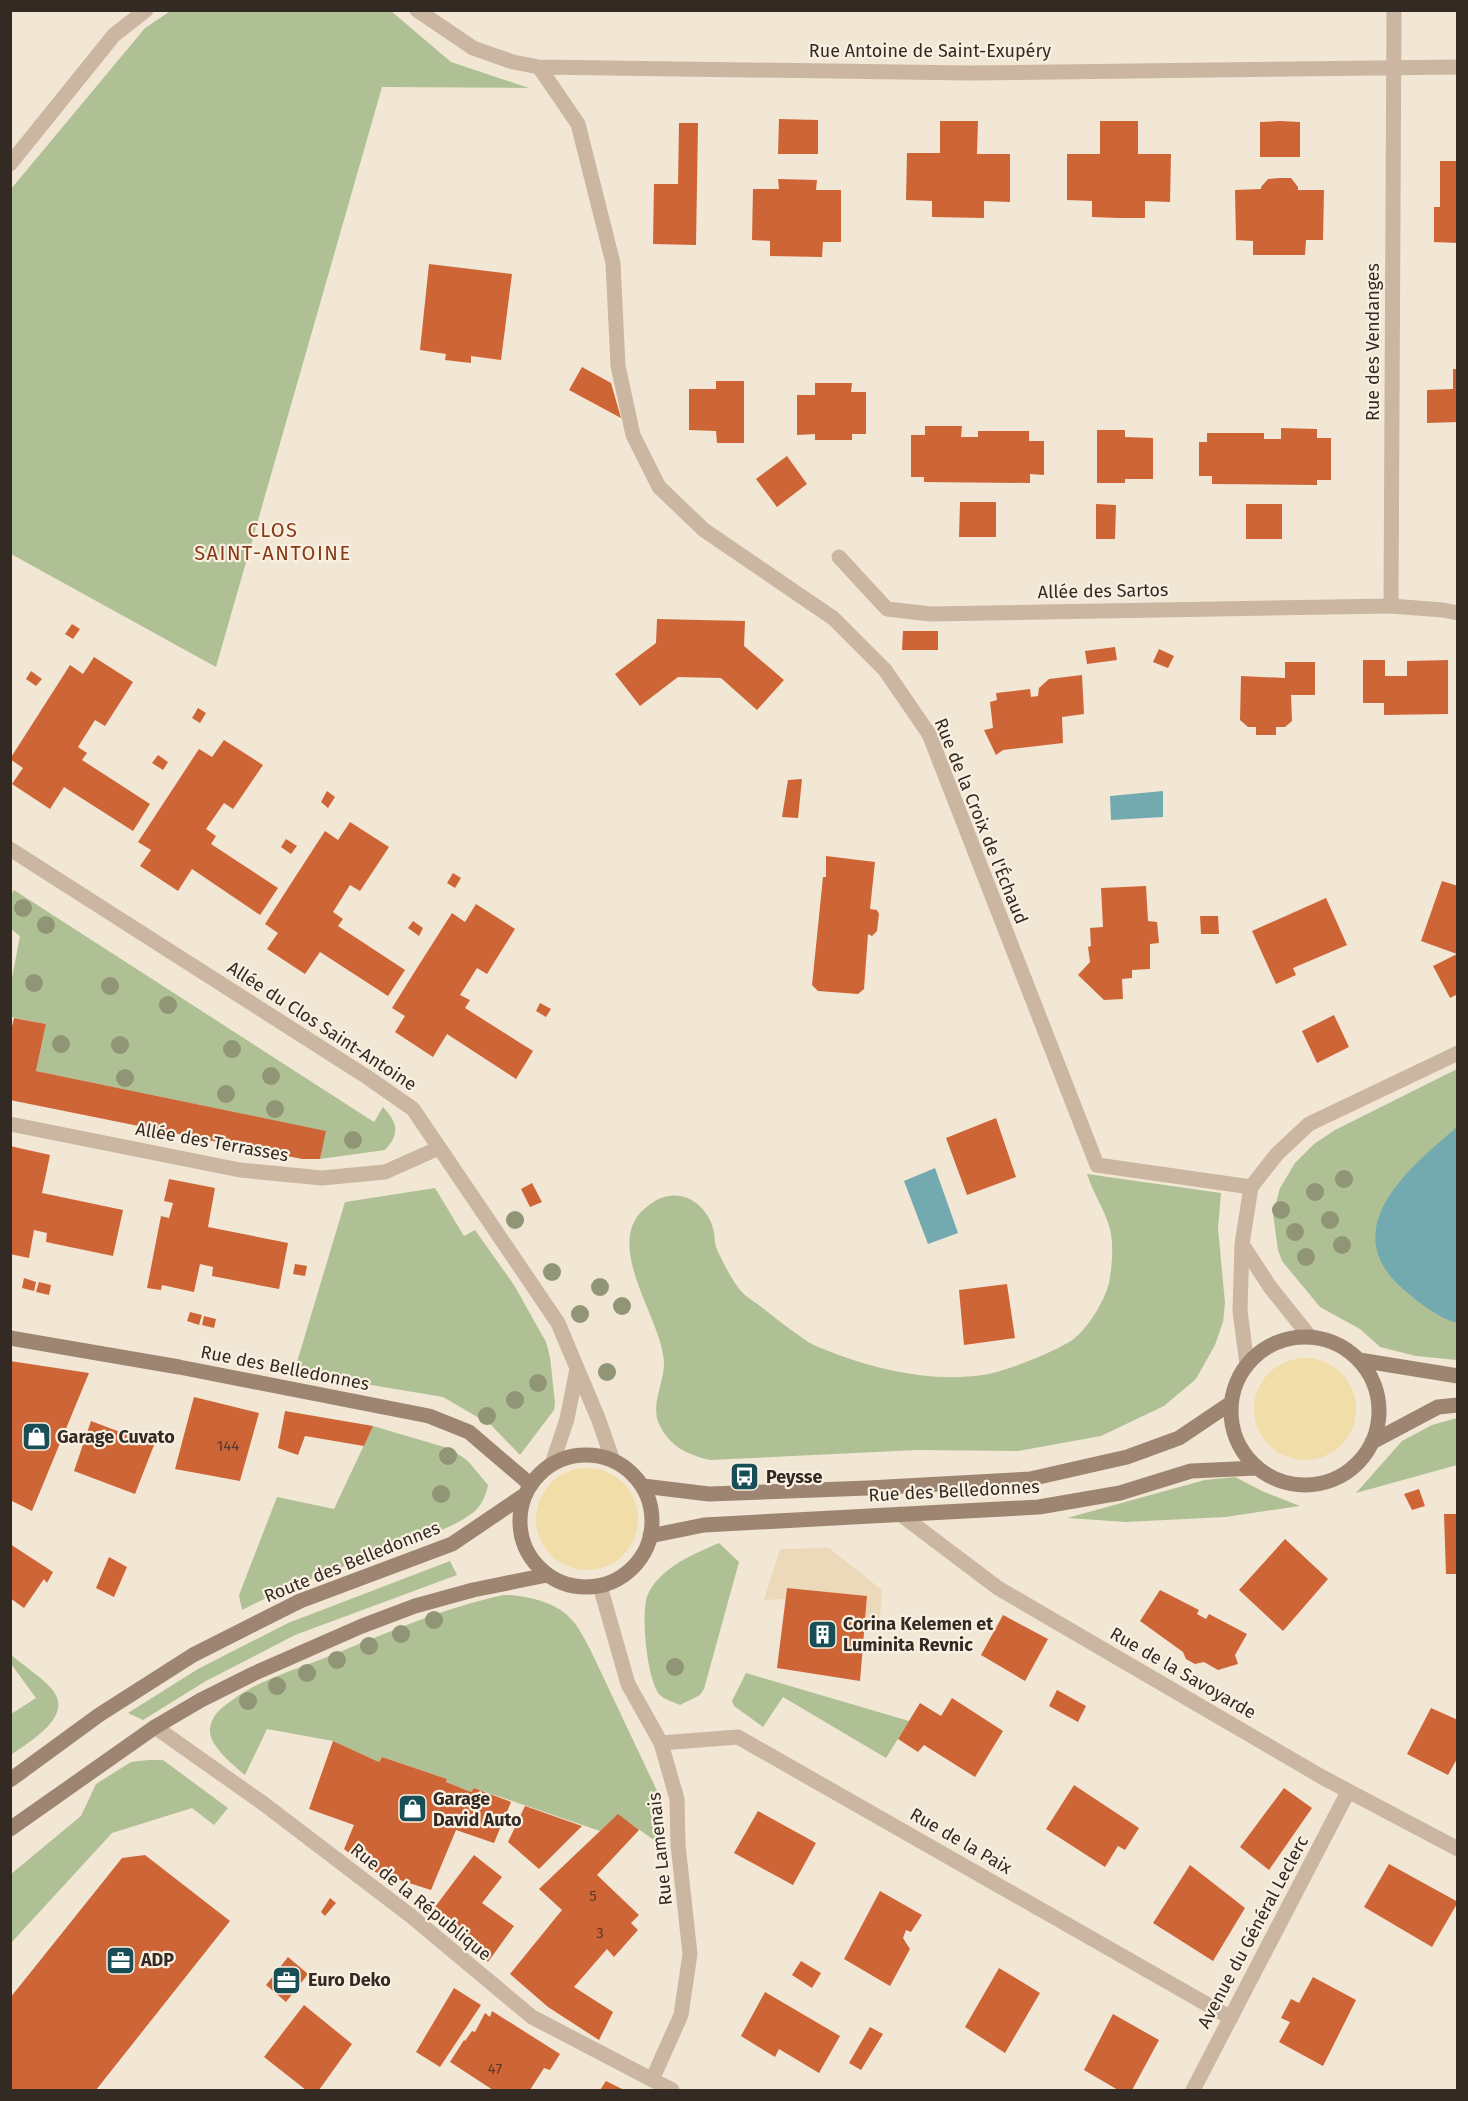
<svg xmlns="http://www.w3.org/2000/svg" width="1468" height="2101" viewBox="0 0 1468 2101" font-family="'Fira Sans',sans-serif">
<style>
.green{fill:#afc194}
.sand{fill:#f1dda8}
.plaza{fill:#ebd9ba}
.water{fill:#72aab0}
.building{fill:#ce6537}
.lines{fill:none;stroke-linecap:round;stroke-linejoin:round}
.street{stroke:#cab6a1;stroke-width:15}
.secondary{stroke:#9e8572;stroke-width:15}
.tree{fill:#909575}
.labels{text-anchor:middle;stroke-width:4.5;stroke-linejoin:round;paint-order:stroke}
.number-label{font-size:15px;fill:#5a3929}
.street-label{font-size:18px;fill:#342a24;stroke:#faf0e1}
.poi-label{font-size:18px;font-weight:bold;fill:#342a24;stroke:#faf0e1;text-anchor:start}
.neighbourhood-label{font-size:20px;letter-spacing:1.5px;fill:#873a18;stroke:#faf0e1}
</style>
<rect width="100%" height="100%" fill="#f2e6d5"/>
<path class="green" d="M172,10L391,11L451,62L529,88L382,87L216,667L11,554V189L145,28Z
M14,890L374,1122L383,1107C398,1123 400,1134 385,1150L320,1159L325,1131L36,1071L46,1024L11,1017V983L20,936L11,929V895Z
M1457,1069V1360L1416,1356L1380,1347L1360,1329L1320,1307L1282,1261L1278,1250L1273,1214L1280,1188L1295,1163L1314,1144L1335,1130Z
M1087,1174L1221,1193L1218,1228L1225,1303L1223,1322L1215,1345L1196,1379L1164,1406L1101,1436L1018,1451L916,1450L710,1460C688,1455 669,1446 659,1424C650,1404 665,1382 664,1361C661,1318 604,1247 643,1210C649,1205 656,1199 664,1197C687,1190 707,1207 713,1228C715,1234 714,1241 716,1247C721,1259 733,1282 741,1291C746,1297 754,1301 760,1306C776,1319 792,1331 808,1342C817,1347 827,1350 836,1354C881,1371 934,1382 983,1375C1002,1373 1060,1350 1075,1338C1089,1326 1104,1302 1109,1283C1112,1267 1114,1245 1110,1229C1105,1210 1093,1193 1087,1174Z
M435,1188L464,1236L475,1230L514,1285L546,1342L550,1357L555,1403L554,1410L520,1455L491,1425L443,1397L294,1372L345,1202Z
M1457,1418V1465L1356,1493L1402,1441L1432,1425Z
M373,1426L451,1449L468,1461L488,1485C486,1495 482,1505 474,1512C454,1528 410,1542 386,1551C337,1569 288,1586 242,1610L239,1595L277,1497L334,1509Z
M1235,1477L1264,1492L1300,1506L1225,1517L1126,1522L1067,1518L1205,1480Z
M719,1543L739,1562L704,1689L700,1695L680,1705C674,1702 664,1700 659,1694C647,1679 640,1611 648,1594C661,1567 694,1554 719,1543Z
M450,1561L457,1575L295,1635L206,1681L143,1720L128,1713L198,1669L288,1623Z
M504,1595C524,1595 555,1602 569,1617C578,1625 584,1638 590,1649L659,1795L663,1810L660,1838L654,1840L618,1815L600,1831L474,1788L471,1792L446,1782L447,1779L382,1757L379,1762L333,1741L267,1729L245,1775C234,1766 208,1745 210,1729C211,1716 221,1708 231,1701C258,1680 295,1670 327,1657C385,1634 442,1608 504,1595Z
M11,1655C24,1666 40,1676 51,1688C76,1716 30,1741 11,1755V1714L36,1698L11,1664Z
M746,1673L909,1721L886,1758L783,1697L763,1727L734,1706L732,1701Z
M148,1760H163L228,1808L214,1825L192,1808L112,1833L11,1943V1874L81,1816L96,1784L131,1762Z"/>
<path class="sand" d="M1254 1409a51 51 0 1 1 102 0a51 51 0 1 1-102 0Z
M536 1519a51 51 0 1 1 102 0a51 51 0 1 1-102 0Z"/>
<path class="plaza" d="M829,1548L882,1590L879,1629L865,1628L867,1596L787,1588L785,1599L764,1600L780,1549Z"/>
<path class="water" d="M1163,791V817L1111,820L1110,796Z
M1457,1127V1323C1437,1317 1419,1303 1403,1289C1334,1229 1410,1167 1457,1127Z
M935,1168L958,1233L928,1244L904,1181Z"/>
<path class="building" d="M779,119L818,120V154H778Z
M940,121H978L977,154H1010V202L984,201V218L932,217V201L906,200L907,153H940Z
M1100,121H1138V154H1171L1170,202L1145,201V218H1118L1092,217V201L1067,200V154H1100Z
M1280,121L1300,122V157H1260V122Z
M679,123H698L696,245L653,244L654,184H678Z
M1440,161H1458V243L1434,242V207H1440Z
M1280,178H1291L1298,187V190H1324L1323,240H1306L1305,255H1253V241L1236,240L1235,190L1261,189V187L1268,179Z
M778,179L817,180L816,190H841V242H823L822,257L770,256V241L752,240L753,189H779Z
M429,264L512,274L501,360L471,356V363L445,360L446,354L420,350Z
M582,367L611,383L621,418L569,390Z
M1453,369H1458V422L1427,423V390L1453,389Z
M716,381H744V443H717L716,431L689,430V389H716Z
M815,383H852L851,392H866V434H852V440H815V434L797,435V395H815Z
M925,426H962L961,437H978V431H1029V441H1044V475L1030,474V483L924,482V477H911V435H925Z
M1281,428L1317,429V438H1331V480H1317V485L1212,484V476H1199V442H1207V433H1264V439H1281Z
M1097,430H1125V437L1153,438V479H1125V483H1097Z
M787,456L807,484L777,507L756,479Z
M960,502H996V537H959Z
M1096,504L1116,505L1115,539H1096Z
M1246,504H1282V539H1246Z
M657,619L745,621L744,646L784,680L757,710L721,678L678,677L640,706L615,674L656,643Z
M72,624L80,629L73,639L65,634Z
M903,631H938V650H902Z
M1115,647L1117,660L1087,664L1085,651Z
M1159,649L1174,656L1168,668L1153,662Z
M94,657L133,682L105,726L95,720L78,747L87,753L82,760L150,804L133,831L64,787L50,809L12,784L23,768L10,759L70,665L83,674Z
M1363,660H1385V676H1407V661L1448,660V714L1384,715V703H1363Z
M1285,662H1315V695H1291L1292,721L1285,727H1276V735H1256V727H1248L1240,720L1241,676L1285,678Z
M31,671L42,679L36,686L26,679Z
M1082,675L1084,714L1062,717L1063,743L1003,750L996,755L984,730L993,728L990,702L997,700L996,693L1030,689L1031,697L1038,696L1039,688L1049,679Z
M198,708L206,713L200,723L192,718Z
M224,740L263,765L233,809L224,803L206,829L216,836L211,844L278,888L260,915L192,869L178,891L140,866L151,850L138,842L199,749L212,757Z
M158,755L168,762L163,770L152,763Z
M802,779L798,818L782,817L788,780Z
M327,791L335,797L328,808L321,802Z
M350,822L389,847L360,891L350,885L333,912L343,919L338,926L405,970L388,996L320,952L305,974L267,949L278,933L265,924L290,885L325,831L338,840Z
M286,839L297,846L291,854L281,847Z
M826,856L875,862L870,909L877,910L879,914L877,931L872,936L868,934L864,989L858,994L818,991L812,985L823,877H826Z
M453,873L461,878L455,888L447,883Z
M1442,881L1458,886V994L1450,998L1433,966L1457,954L1421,941Z
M1146,886L1148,921L1157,922L1159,943L1150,944V969L1132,970V978L1122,979L1123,999L1104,1000L1078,975L1090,962L1088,947L1091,946L1090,928L1103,927L1101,888Z
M1326,898L1347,945L1293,968L1296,975L1276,984L1252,931Z
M476,904L515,929L487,974L477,968L460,995L470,1000L465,1008L533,1051L516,1079L447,1034L433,1057L395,1032L405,1016L392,1008L417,968L452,913L465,922Z
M1200,916H1218L1219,934H1201Z
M413,921L423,928L419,936L408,928Z
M540,1003L551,1009L546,1017L536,1011Z
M1334,1015L1349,1047L1317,1063L1302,1031Z
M14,1018L46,1024L36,1071L326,1131L320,1159H302L10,1100V1034Z
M996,1118L1016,1177L967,1195L946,1138Z
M10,1146L50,1155L42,1193L123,1210L113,1256L46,1242L47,1233L34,1230L29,1258L10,1254Z
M169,1179L215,1188L208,1227L288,1243L279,1289L212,1276L213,1267L200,1264L194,1292L162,1285L161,1290L147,1288L161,1216L169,1218L173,1203L164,1201Z
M532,1183L542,1202L530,1207L521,1189Z
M295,1264L307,1266L305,1276L293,1274Z
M24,1278L36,1282L34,1291L22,1288Z
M39,1282L51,1285L49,1295L36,1292Z
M1007,1284L1015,1338L964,1345L959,1290Z
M190,1312L202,1315L199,1325L187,1321Z
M204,1316L216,1319L214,1328L202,1325Z
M10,1361L89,1373L32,1511L10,1500Z
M194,1397L259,1413L240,1481L175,1469Z
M285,1411L373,1426L364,1446L305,1436L298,1455L278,1448Z
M91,1421L154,1445L135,1494L74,1471Z
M1419,1489L1425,1506L1412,1510L1404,1494Z
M1444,1514H1458V1574H1446Z
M1285,1539L1328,1579L1283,1631L1239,1590Z
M10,1544L53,1572L47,1583L44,1579L24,1608L10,1598Z
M109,1557L127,1567L114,1597L96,1588Z
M787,1588L867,1596L860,1681L777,1668Z
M1160,1590L1199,1610L1197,1614L1206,1619L1209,1614L1247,1634L1235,1655L1238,1664L1218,1670L1204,1662L1195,1664L1186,1659L1183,1652L1140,1621Z
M1003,1615L1048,1639L1025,1681L981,1655Z
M1057,1690L1086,1706L1078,1722L1049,1706Z
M952,1698L1003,1731L975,1777L924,1745L918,1752L898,1739L920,1703L941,1716Z
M1431,1708L1458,1720V1757L1448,1775L1407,1754Z
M333,1741L379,1762L382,1757L447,1779L446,1782L471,1792L474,1788L511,1802L494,1843L456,1830L431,1890L372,1871L344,1849L354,1825L309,1809Z
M1074,1785L1139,1828L1125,1850L1118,1846L1105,1867L1046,1829Z
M1284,1788L1312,1808L1269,1870L1240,1847Z
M525,1806L582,1826L539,1869L508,1842Z
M758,1811L816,1843L793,1885L734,1853Z
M618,1814L639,1830L597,1875L639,1915L631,1923L638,1930L614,1957L607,1949L574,1987L613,2012L599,2040L548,2007L510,1974L562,1910L539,1889Z
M145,1855L230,1921L96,2090H10V1998L122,1858Z
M474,1855L502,1877L482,1903L514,1926L488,1962L429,1915Z
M1389,1864L1458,1902L1432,1947L1364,1907Z
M1190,1865L1245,1908L1213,1961L1153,1923Z
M880,1891L922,1915L911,1932L906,1930L903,1938L910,1949L890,1986L844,1959Z
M330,1898L336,1903L325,1916L321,1912Z
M288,1957L308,1974L286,2002L266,1985Z
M801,1961L821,1973L812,1988L792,1975Z
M999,1968L1040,1993L1005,2053L965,2027Z
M1313,1977L1356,2000L1323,2066L1279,2042L1290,2022L1281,2018L1291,1999L1299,2003Z
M454,1988L481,2005L440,2067L416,2052Z
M765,1992L840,2036L819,2073L779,2049L775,2057L741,2036Z
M304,2005L352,2044L319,2090H306L264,2057Z
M492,2011L560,2054L550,2070L544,2068L530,2090H493L450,2062L464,2040L465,2041L472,2031L475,2032L485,2013L490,2017Z
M1113,2014L1159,2040L1132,2090H1118L1084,2070Z
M870,2027L883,2034L861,2070L849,2063Z
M606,2081L624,2090H600Z"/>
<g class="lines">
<path class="street" d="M417,10L473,48L513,62L539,67L969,73L1458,67
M539,67L578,124L613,263L618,366L633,435L659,487L704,530L833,618L885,670L929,734L1097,1165L1251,1187
M10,164L114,35L146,10
M839,557L887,609L931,614L1391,606L1443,610L1458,613
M1391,606L1394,10
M10,849L367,1077L413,1109L558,1323L598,1418L613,1461
M10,1124L240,1170L322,1178L385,1172L439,1148
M1242,1244L1270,1287L1310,1337
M1247,1364L1240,1311L1242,1244L1251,1187L1277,1154L1309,1124L1458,1053
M552,1464L567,1419L577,1369
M900,1514L998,1588L1322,1777L1458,1849
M600,1586L628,1684L661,1743L677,1799L678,1845L690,1954L681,2015L652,2080
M155,1727L264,1804L411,1916L532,2017L672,2090
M661,1743L738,1737L1231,2018
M1193,2090L1348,1792"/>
<path class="secondary" d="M1231 1411a74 74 0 1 1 148 0a74 74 0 1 1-148 0Z
M10,1338L179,1367L429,1416L469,1432L531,1485
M1359,1360L1458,1376
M1372,1442L1438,1407L1458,1405
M520 1521a66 66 0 1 1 132 0a66 66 0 1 1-132 0Z
M643,1486L709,1494L868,1488L1030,1479L1127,1457L1179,1438L1231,1403
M650,1536L704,1525L1039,1507L1120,1493L1191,1471L1257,1468
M10,1780L99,1715L193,1655L300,1601L452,1544L526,1494
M10,1829L155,1727L201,1700L253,1674L362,1626L415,1606L473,1590L547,1575"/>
</g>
<g class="tree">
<circle cx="23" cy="908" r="9"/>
<circle cx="46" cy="925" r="9"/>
<circle cx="34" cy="983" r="9"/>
<circle cx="110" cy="986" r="9"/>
<circle cx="168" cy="1005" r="9"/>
<circle cx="61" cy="1044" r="9"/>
<circle cx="120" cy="1045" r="9"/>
<circle cx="232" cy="1049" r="9"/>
<circle cx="271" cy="1076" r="9"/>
<circle cx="125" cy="1078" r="9"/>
<circle cx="226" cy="1094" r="9"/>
<circle cx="275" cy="1109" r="9"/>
<circle cx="353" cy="1140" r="9"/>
<circle cx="1344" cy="1179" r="9"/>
<circle cx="1315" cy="1192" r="9"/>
<circle cx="1281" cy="1210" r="9"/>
<circle cx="515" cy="1220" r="9"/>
<circle cx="1330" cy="1220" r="9"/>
<circle cx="1295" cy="1232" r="9"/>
<circle cx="1342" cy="1245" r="9"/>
<circle cx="1306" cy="1257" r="9"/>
<circle cx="552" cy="1272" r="9"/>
<circle cx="600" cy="1287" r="9"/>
<circle cx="622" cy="1306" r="9"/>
<circle cx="580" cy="1314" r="9"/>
<circle cx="607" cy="1372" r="9"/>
<circle cx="538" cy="1383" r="9"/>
<circle cx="515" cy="1400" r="9"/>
<circle cx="487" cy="1416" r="9"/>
<circle cx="448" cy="1456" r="9"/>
<circle cx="441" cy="1494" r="9"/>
<circle cx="434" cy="1620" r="9"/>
<circle cx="401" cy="1634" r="9"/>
<circle cx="369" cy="1646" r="9"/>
<circle cx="337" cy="1660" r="9"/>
<circle cx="675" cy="1667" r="9"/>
<circle cx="307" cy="1673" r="9"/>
<circle cx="277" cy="1686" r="9"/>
<circle cx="248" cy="1701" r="9"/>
</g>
<defs>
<symbol id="shop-square" viewBox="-11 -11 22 22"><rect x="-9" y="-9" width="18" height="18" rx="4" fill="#184f57" stroke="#faf0e1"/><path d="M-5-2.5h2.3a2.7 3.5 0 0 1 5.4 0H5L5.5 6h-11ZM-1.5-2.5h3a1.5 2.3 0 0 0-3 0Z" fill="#fff"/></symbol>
<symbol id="bus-square" viewBox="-11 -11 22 22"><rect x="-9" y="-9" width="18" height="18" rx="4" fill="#184f57" stroke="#faf0e1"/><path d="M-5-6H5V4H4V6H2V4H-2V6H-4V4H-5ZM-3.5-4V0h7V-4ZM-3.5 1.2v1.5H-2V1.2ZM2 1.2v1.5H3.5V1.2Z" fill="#fff"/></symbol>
<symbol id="building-square" viewBox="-11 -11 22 22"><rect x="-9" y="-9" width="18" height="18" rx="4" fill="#184f57" stroke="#faf0e1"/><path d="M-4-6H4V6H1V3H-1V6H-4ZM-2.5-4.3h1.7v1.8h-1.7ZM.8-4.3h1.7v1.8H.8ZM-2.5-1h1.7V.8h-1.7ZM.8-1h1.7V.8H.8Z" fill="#fff"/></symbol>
<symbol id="office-square" viewBox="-11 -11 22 22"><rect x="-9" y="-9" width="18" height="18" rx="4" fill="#184f57" stroke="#faf0e1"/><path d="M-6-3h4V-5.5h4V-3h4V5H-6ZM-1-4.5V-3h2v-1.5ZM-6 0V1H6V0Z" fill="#fff"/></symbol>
</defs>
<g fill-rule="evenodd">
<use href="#shop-square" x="20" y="1420" width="33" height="33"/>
<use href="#bus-square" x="728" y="1460" width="33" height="33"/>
<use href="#building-square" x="806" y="1618" width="33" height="33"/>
<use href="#shop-square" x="396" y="1792" width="33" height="33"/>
<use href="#office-square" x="104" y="1944" width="33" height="33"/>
<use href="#office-square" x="270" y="1964" width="33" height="33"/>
</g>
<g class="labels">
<g class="number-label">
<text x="228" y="1451">144</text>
<text x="593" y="1901">5</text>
<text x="600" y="1938">3</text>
<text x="495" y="2074">47</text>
</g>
<g class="street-label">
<text x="930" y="57">Rue Antoine de Saint-Exupéry</text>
<text transform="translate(1373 342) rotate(-90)" y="6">Rue des Vendanges</text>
<text transform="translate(1103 591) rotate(-1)" y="6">Allée des Sartos</text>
<text transform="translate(981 821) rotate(68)" y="6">Rue de la Croix de l'Échaud</text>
<text transform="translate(322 1026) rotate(33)" y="6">Allée du Clos Saint-Antoine</text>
<text transform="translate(212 1142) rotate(10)" y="6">Allée des Terrasses</text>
<text transform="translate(285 1368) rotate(11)" y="6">Rue des Belledonnes</text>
<text transform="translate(954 1491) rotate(-3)" y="6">Rue des Belledonnes</text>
<text transform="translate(352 1562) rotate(-22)" y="6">Route des Belledonnes</text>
<text transform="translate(1183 1673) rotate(30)" y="6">Rue de la Savoyarde</text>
<text transform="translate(961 1841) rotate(30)" y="6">Rue de la Paix</text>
<text transform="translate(660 1849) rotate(-96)" y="6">Rue Lamenais</text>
<text transform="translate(421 1902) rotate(39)" y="6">Rue de la République</text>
<text transform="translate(1253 1932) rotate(-62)" y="6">Avenue du Général Leclerc</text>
</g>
<g class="poi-label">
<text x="57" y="1443">Garage Cuvato</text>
<text x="766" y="1483">Peysse</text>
<text x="843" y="1630">Corina Kelemen et<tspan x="843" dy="21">Luminita Revnic</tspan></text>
<text x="433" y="1805">Garage<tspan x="433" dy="21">David Auto</tspan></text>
<text x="141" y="1966">ADP</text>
<text x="308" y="1986">Euro Deko</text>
</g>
<g class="neighbourhood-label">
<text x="273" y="537">CLOS<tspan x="273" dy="23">SAINT-ANTOINE</tspan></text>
</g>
</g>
<rect width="1468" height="2101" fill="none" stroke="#342a24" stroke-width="24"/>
</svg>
